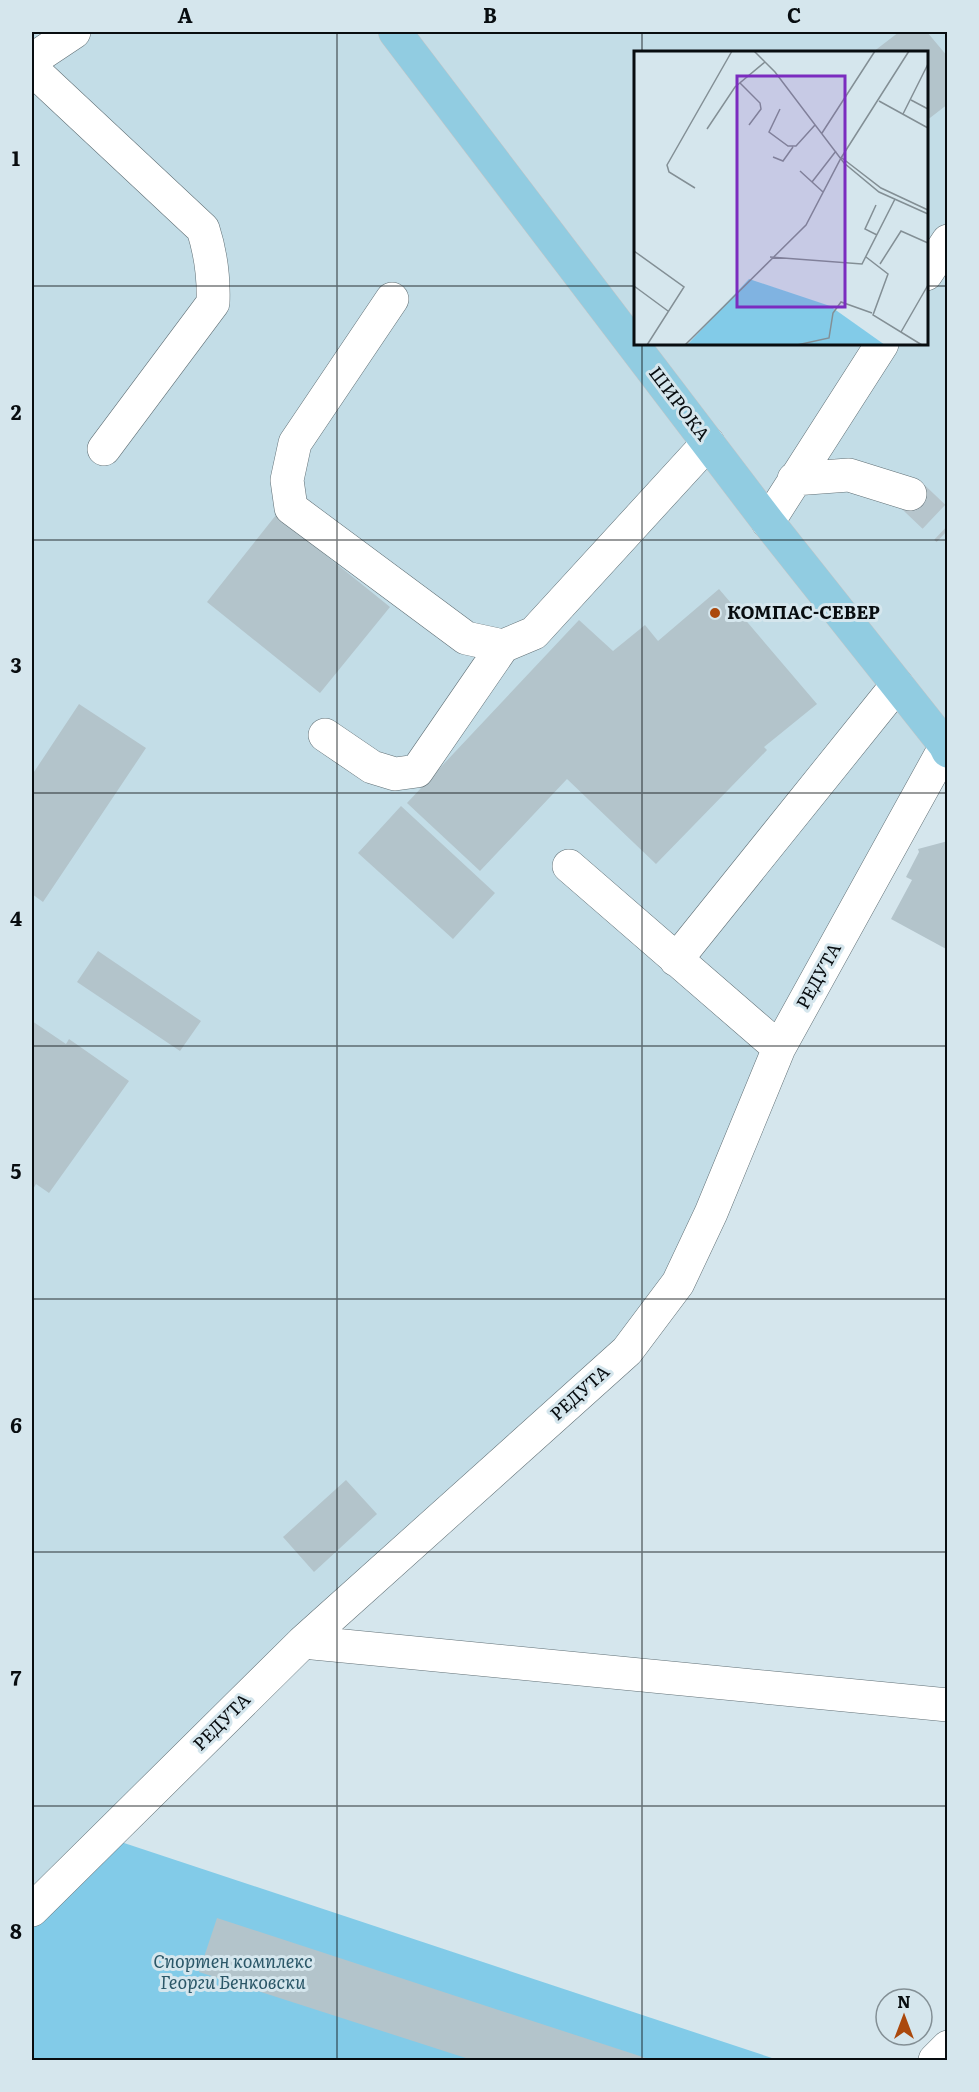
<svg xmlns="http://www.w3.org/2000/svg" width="979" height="2092" viewBox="0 0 979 2092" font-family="Literata,serif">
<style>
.built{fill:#c3dde7;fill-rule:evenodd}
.green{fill:#82cbe8}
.building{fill:#b3c4cb}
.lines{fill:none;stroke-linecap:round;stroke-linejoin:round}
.minor-tunnel{stroke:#b6c5cc;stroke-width:33;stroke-dasharray:33 16;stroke-linecap:butt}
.minor-casing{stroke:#617076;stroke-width:34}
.major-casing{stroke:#c4c5c6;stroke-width:34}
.minor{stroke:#fff;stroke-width:33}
.major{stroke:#91cce1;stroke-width:33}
.grid{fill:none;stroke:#080d10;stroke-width:1.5;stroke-opacity:0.55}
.poi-dot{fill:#ab490d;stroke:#d5e6ed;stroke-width:2}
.labels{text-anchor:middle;stroke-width:6;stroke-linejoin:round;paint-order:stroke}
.street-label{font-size:18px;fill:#080d10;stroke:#d5e6ed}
.poi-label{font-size:18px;font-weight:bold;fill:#080d10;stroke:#d5e6ed;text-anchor:start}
.park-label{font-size:18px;font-style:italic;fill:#2b5768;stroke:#d5e6ed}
.inset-road{fill:none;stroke:#838f95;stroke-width:1.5}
.view{fill:#7b2cbf;fill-opacity:0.15;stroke:#7b2cbf;stroke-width:3}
.inset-edge{fill:none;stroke:#080d10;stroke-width:3}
.neatline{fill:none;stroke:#080d10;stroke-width:2}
.grid-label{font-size:20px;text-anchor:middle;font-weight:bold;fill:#080d10}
</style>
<rect width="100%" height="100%" fill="#d5e6ed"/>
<path class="built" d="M32,32H947V742L678,1283L32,1910ZM636,52H926V344H636Z"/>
<path class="green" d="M112,1839L778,2060H32V1921Z"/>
<path class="building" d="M899,32H927L948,57V104L926,121V52H873Z
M276,515L390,607L320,693L207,602Z
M719,589L817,704L764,747L767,750L656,864L567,779L480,871L407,803L579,620L613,651L645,625L658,641Z
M79,704L146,748L43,902L32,894V775Z
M401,806L495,893L453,939L358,853Z
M948,841V950L891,919L912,880L906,877L919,852L918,849Z
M98,951L201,1021L180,1051L77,982Z
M32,1021L66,1044L69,1039L129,1081L49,1193L36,1184L32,1191Z
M346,1480L377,1514L314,1572L283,1537Z
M217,1918L652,2060H472L199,1972Z"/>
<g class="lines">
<path class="minor-tunnel" d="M910,494L948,530"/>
<defs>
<path id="minor" d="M32,60L74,32
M32,69L203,229C211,254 214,277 213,303L104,449
M926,274L948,241
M392,299L295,443L287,480L291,508L466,638L503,646L534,633L708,443
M794,479L849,475L910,494
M768,522L882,344
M325,735L372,767L395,774L417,771L503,646
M569,866L779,1048
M676,960L897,685
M303,1642L948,1705
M32,1910L303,1642L627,1351L678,1283L711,1213L779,1048L948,742
M935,2060L948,2047"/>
<path id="major" d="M395,32L768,522L945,745L948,751"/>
</defs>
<use href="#minor" class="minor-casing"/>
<use href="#major" class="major-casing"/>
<use href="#minor" class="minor"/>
<use href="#major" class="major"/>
</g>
<path class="grid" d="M337,32V2060M642,32V52M32,286H636M926,286H948M642,344V2060M32,540H948M32,793H948M32,1046H948M32,1299H948M32,1552H948M32,1806H948"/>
<circle class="poi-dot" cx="715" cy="613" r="6"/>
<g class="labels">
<g class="street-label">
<text transform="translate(679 404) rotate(53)" y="6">ШИРОКА</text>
<text transform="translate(819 976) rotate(-61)" y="6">РЕДУТА</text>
<text transform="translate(580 1393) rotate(-42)" y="6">РЕДУТА</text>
<text transform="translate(222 1722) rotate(-45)" y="6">РЕДУТА</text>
</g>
<g class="poi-label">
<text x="727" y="619">КОМПАС-СЕВЕР</text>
</g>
<g class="park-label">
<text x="233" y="1968">Спортен комплекс<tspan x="233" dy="21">Георги Бенковски</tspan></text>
</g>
</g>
<g transform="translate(634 51)">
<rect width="294" height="294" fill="#d5e6ed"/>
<path d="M115,228L196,255L251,294H53Z" fill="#82cbe8"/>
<path class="inset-road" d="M120,0L141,21L210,112L245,141L294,163M106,32L126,52L127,58L115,74M277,49L294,58M245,50L294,77M146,58L135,81L154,95H162L181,74M269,63L294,13M73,78L101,36L131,11M188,82L241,0M139,106L149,110L159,96M208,107L247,137L294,159M166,120L189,141M178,131L202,100M61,137L35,121L33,114L98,0M242,154L231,178L243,184M0,200L50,236L13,294M136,206L228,213L261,148M232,206L254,223L239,264L288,294M246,213L267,180L294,192M0,235L34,260M267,281L294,234M51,294L172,174L207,107L275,0M163,294L195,287L199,262L207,251L238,262"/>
<path class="view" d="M103,25H211V256H103Z"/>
<rect width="294" height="294" class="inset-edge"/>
</g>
<rect width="979" height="2092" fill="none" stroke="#d5e6ed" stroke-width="66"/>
<g transform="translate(904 2017)"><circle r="28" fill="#d5e6ed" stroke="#838f95" stroke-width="1.5"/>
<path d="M0-4.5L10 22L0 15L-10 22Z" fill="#ab490d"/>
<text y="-9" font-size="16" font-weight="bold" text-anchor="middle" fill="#080d10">N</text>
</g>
<rect x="33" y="33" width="913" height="2026" class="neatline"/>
<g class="grid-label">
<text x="185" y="23">A</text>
<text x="490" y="23">B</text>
<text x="794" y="23">C</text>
<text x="16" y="166">1</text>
<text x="16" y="420">2</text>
<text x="16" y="673">3</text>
<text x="16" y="926">4</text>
<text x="16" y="1179">5</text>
<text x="16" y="1433">6</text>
<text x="16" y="1686">7</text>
<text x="16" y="1939">8</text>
</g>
</svg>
